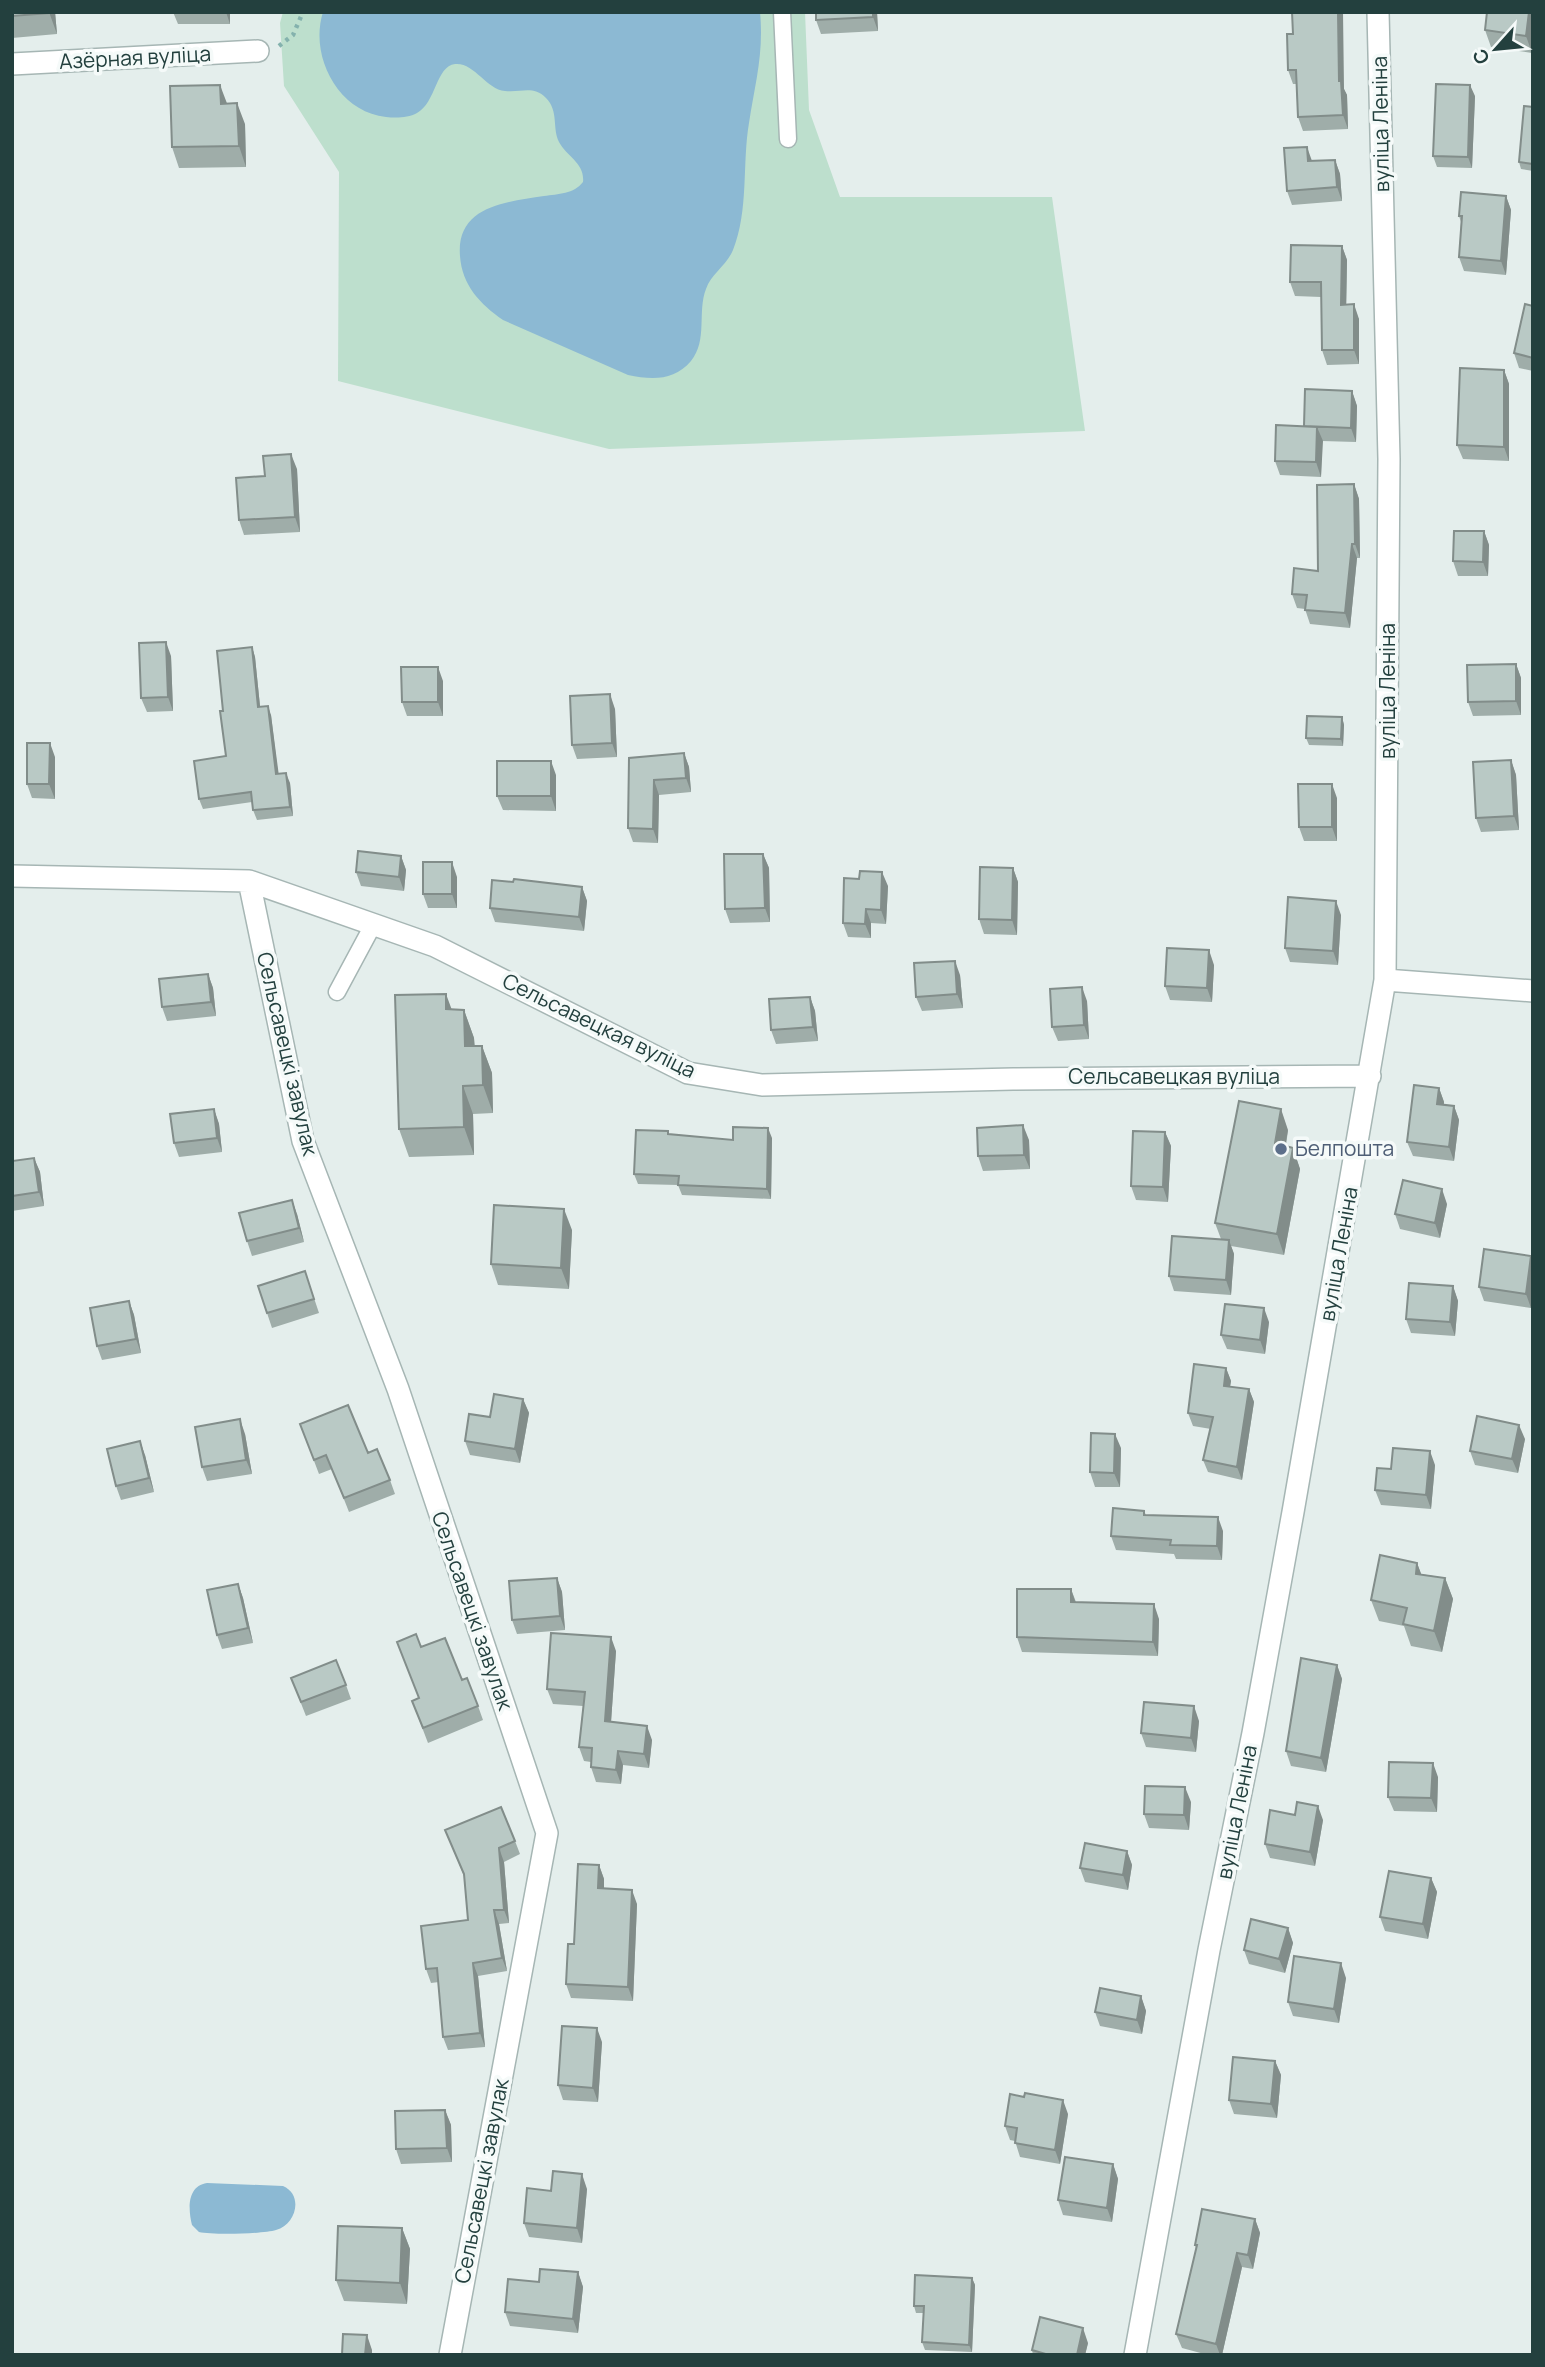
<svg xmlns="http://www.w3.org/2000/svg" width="1545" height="2367" viewBox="0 0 1545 2367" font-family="Manrope,sans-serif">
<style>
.green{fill:#bddfcd}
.water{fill:#8cb9d3}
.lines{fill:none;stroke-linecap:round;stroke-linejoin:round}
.lane-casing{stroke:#a6b6b4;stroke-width:19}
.street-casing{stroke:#a6b6b4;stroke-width:24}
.path{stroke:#84b2ad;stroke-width:4.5;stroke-dasharray:3.5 5;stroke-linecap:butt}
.lane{stroke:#fff;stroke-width:16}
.street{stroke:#fff;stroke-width:21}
.wall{fill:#9fada9}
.shaded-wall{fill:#828d8a}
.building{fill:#b9c9c5;stroke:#828d8a;stroke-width:2}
.service-dot{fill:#5c6f8a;stroke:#f5faf9;stroke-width:2.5}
.labels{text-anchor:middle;stroke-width:7;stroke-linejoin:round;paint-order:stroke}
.street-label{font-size:21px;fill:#23403e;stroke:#f5faf9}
.service-label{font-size:21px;fill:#4e5e75;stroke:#f5faf9;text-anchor:start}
</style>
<rect width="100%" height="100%" fill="#e4eeec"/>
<path class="green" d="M283,12H805L809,110L840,197H1052L1085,431L609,449L338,381L339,172L284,86L280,23Z"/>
<path class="water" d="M323,12H760C764,54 755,83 749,123C742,164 749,210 733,250C727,265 711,274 706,289C697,312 708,340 691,361C674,381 652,380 628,375L503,320C480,304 462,285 460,256C456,206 506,202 544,196C558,194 574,194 583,182C585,163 567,157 559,142C552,128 559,111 546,98C533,85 521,93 505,91C486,89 474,62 455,64C436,66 436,103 417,113C408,118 396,118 386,117C338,112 309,56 323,12Z
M207,2183L283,2186C304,2195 296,2225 276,2230C263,2234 212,2235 199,2232L192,2225C188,2209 187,2186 207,2183Z"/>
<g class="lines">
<defs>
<path id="lane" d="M782,12L788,139
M337,992L373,925"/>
<path id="street" d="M12,64L258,51
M12,876L249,881L435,946L688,1073L762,1085L1013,1079L1370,1076
M249,881L303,1141L398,1389L547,1833L450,2355
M1385,980L1533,991
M1135,2355L1209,1950L1253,1733L1293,1512L1385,980L1389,459L1378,12"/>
</defs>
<use href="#lane" class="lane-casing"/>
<use href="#street" class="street-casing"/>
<path class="path" d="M279,46L293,35L303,12"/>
<use href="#lane" class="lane"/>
<use href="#street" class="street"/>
</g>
<path class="wall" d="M12,12H55L57,34L12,38Z
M173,12H230V24H178Z
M877,12L878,31L821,34L816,20Z
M1533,12L1532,53L1491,47L1485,30Z
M1287,34L1344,89L1347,95L1348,129L1303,131L1298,117L1296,84H1293L1288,70Z
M1475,96L1472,168L1437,167L1433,156Z
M1533,107V171L1521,169L1519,162Z
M245,124L246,167L179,168L172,147Z
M1335,160L1340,174L1342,201L1292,205L1287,191Z
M1506,196L1511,210L1506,275L1464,271L1459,257L1461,222L1459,216Z
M1342,246L1347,260L1346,305L1359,319V364L1327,365L1322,350L1321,297L1295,296L1290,282Z
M1533,306V371L1519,368L1514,353Z
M1504,370L1509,384V461L1463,459L1457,445Z
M1352,391L1357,406L1356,442L1322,441L1321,477L1280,475L1275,461L1304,426Z
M297,469L300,532L244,535L239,520L265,476Z
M1354,484L1359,499L1360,558H1357L1350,628L1310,624L1305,609L1297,608L1292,594L1318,571Z
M1484,531L1489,545L1488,576H1458L1453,561Z
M252,647L255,657L260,706L271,715L278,774L290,783L293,816L257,820L253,810L252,802L203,809L199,799L226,756L223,711Z
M171,656L173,711L147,712L141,698Z
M1516,664L1521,678V715L1473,716L1468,702Z
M443,681V716H407L402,702Z
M615,709L617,757L577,759L572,745Z
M1342,717L1344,725L1343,746L1309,745L1306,738Z
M684,753L689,767L691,792L659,795L658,843L633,842L628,828L629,758Z
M55,757V799L32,798L27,784Z
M1511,760L1516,775L1519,830L1481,832L1476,818Z
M556,775V811L503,810L497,796Z
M1337,798V841H1304L1299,827Z
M763,854L769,868L770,922L730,923L725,909Z
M401,856L406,870L404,891L361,886L356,872Z
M1013,868L1018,882L1017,935L984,934L979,919Z
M457,877V908H428L423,894Z
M859,879L888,886L886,924L871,923V938L848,937L843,923Z
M513,882L582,887L587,901L584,931L495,922L490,908Z
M1341,915L1338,965L1290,962L1285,948Z
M1214,965L1212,1002L1170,1000L1165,986Z
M208,974L213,988L216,1016L167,1021L162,1007Z
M960,975L963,1008L922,1011L916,997Z
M810,997L815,1011L818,1041L776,1044L771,1030Z
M1087,1001L1089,1039L1058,1041L1052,1027Z
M452,1010H464L474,1038L475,1046H482L492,1073L493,1113L473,1114L474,1155L409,1157L399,1129Z
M1439,1088L1444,1102V1105L1454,1106L1459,1120L1454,1161L1413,1156L1407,1142Z
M214,1109L219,1124L222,1152L179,1157L174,1143Z
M1288,1130L1286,1146L1293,1148L1300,1169L1284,1255L1231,1246L1234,1254L1231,1295L1174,1291L1169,1276L1221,1239L1215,1223Z
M1165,1132L1171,1146L1168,1202L1136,1200L1131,1186Z
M669,1134L733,1140L772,1138L771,1199L682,1195L678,1185L638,1184L634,1174Z
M1029,1140L1030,1169L983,1171L978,1156Z
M34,1158L40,1172L44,1206L12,1211V1161Z
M1447,1204L1440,1238L1400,1229L1395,1214Z
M297,1214L304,1242L252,1256L247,1241Z
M572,1230L569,1289L498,1285L491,1264Z
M1531,1256L1533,1260V1297L1531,1308L1484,1301L1479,1287Z
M305,1271L319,1313L272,1328L258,1286Z
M1453,1286L1458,1301L1455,1336L1411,1333L1406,1319Z
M129,1301L134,1315L141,1353L102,1360L97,1346Z
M1269,1322L1265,1354L1227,1349L1221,1335Z
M1226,1368L1231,1381L1230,1387L1249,1389L1254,1402L1242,1480L1208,1472L1203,1460L1211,1429L1193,1426L1188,1413Z
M523,1399L529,1413L520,1463L470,1455L465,1441L490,1417Z
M300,1424L368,1453L390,1480L395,1494L349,1512L332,1469L319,1474Z
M245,1434L252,1474L207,1481L202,1467Z
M1525,1439L1518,1473L1475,1465L1470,1451Z
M1121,1448L1120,1487H1095L1090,1472Z
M145,1455L154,1492L121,1500L116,1486Z
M1435,1465L1431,1509L1381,1505L1375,1490L1391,1469Z
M1144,1511L1146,1515L1223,1531L1222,1560L1176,1559L1174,1554L1116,1550L1111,1536Z
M1417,1563L1421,1574L1445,1578L1453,1599L1442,1652L1411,1646L1404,1626L1379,1621L1371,1600Z
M557,1578L562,1592L565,1630L517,1634L512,1620Z
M238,1584L243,1598L253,1643L222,1649L217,1635Z
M1071,1589L1076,1602L1159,1619L1158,1656L1022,1652L1017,1637Z
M421,1647L462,1680L478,1706L483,1720L428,1743L412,1701L419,1698Z
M616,1651L611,1722L652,1740L649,1768L623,1765L621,1784L596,1782L591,1767V1762L584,1761L579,1747L583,1706L553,1704L547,1689Z
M1337,1665L1342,1679L1326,1772L1291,1766L1286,1751Z
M291,1678L346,1685L351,1699L306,1716Z
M1199,1721L1196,1752L1146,1747L1141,1733Z
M1438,1777L1437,1812L1394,1811L1388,1797Z
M1191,1802L1189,1830L1149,1828L1144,1814Z
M1295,1815L1323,1820L1315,1866L1270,1858L1265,1844Z
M445,1830L515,1841L520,1854L504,1862L509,1923L499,1924L507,1971L478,1976L485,2047L448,2050L443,2037L439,1982L431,1983L426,1969L468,1920L464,1876Z
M1127,1851L1132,1865L1128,1890L1085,1882L1080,1868Z
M599,1865L604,1879V1888L637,1904L633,2001L571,1998L566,1984L574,1944Z
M1431,1878L1437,1892L1428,1939L1385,1931L1380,1917Z
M1288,1928L1293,1943L1285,1973L1249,1964L1244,1950Z
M1346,1978L1339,2023L1293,2016L1288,2002Z
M1141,1996L1146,2011L1142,2034L1100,2026L1095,2012Z
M602,2042L598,2102L563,2100L558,2085Z
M1275,2061L1281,2075L1277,2118L1234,2114L1229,2100Z
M445,2110L451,2125L452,2162L401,2164L396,2149Z
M1068,2114L1060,2164L1020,2157L1015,2141L1010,2140L1005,2126Z
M1113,2164L1118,2179L1112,2222L1063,2215L1058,2200Z
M587,2189L582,2243L529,2237L524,2223L551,2191Z
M1255,2219L1260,2233L1253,2269L1242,2267L1222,2355H1208L1182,2348L1176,2334L1196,2248L1195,2245Z
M402,2228L410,2249L407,2304L344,2301L336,2280Z
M578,2272L583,2287L578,2333L510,2326L505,2312L539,2282Z
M972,2278L975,2285L972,2352L925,2350L922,2342L924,2313H916L914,2306Z
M1088,2343L1085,2355H1033L1032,2350Z"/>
<path class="shaded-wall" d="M49,12H55L57,34Z
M226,12H230V24Z
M873,12H877L878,31L873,17Z
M1338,12H1343L1344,89L1347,95L1348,129L1343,115L1339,81Z
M1529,12H1533L1532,53L1526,36Z
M220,85L228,106L221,104Z
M1470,85L1475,96L1472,168L1468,157Z
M237,103L245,124L246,167L239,146Z
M1307,147L1312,161H1308Z
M1335,160L1340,174L1342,201L1337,187Z
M1506,196L1511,210L1506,275L1501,261Z
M1342,246L1347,260L1346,319L1341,305Z
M1354,304L1359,319V364L1354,350Z
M1504,370L1509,384V461L1504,447Z
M1352,391L1357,406L1356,442L1351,428Z
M1317,427L1323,441L1321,477L1316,462Z
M291,454L297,469L300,532L295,517Z
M1354,484L1359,499L1360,558L1355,544Z
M1484,531L1489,545L1488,576L1483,562Z
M1352,544L1357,558L1350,628L1345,613Z
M166,642L171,656L173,711L168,697Z
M252,647L255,657L261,716L258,707Z
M1516,664L1521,678V715L1516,701Z
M438,667L443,681V716L438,702Z
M610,694L615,709L617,757L612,743Z
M268,706L271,715L280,784L276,774Z
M1342,717L1344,725L1343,746L1341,739Z
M50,743L55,757V799L49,784Z
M684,753L689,767L691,792L686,778Z
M1511,760L1516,775L1519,830L1514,816Z
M551,761L556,775V811L551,796Z
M286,773L290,783L293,816L290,807Z
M654,780L659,795L658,843L653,829Z
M1332,784L1337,798V841L1332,827Z
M763,854L769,868L770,922L765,908Z
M401,856L406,870L404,891L399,877Z
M452,862L457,877V908L452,894Z
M1013,868L1018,882L1017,935L1012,920Z
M882,872L888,886L886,924L881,910Z
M582,887L587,901L584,931L579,917Z
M1336,901L1341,915L1338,965L1333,951Z
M866,909L871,923V938L865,924Z
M1209,950L1214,965L1212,1002L1207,988Z
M955,961L960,975L963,1008L957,994Z
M208,974L213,988L216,1016L211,1002Z
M1082,987L1087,1001L1089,1039L1084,1025Z
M446,994L456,1021L446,1009Z
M810,997L815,1011L818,1041L813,1027Z
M464,1010L474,1038L475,1074L465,1046Z
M482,1046L492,1073L493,1113L483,1085Z
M463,1086L473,1114L474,1155L464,1127Z
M1439,1088L1444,1102L1442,1118L1437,1104Z
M1454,1106L1459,1120L1454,1161L1449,1147Z
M214,1109L219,1124L222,1152L217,1138Z
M1281,1109L1288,1130L1282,1165L1275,1143Z
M1023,1125L1029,1140L1030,1169L1024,1155Z
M768,1128L772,1138L771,1199L767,1189Z
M1165,1132L1171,1146L1168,1202L1163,1187Z
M1293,1148L1300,1169L1284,1255L1277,1234Z
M34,1158L40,1172L44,1206L39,1192Z
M1442,1189L1447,1204L1440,1238L1435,1223Z
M292,1200L297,1214L304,1242L299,1228Z
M564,1209L572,1230L569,1289L561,1268Z
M1229,1240L1234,1254L1231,1295L1226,1280Z
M1531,1256L1533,1260V1297L1531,1308L1526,1294Z
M1453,1286L1458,1301L1455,1336L1450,1322Z
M129,1301L134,1315L141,1353L136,1339Z
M1264,1308L1269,1322L1265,1354L1260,1340Z
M1226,1368L1231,1381L1228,1398L1224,1386Z
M1249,1389L1254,1402L1242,1480L1237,1467Z
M523,1399L529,1413L520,1463L515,1449Z
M240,1419L245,1434L252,1474L246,1460Z
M1519,1425L1525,1439L1518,1473L1512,1459Z
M1115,1434L1121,1448L1120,1487L1114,1473Z
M140,1441L145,1455L154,1492L149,1478Z
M1430,1451L1435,1465L1431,1509L1426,1495Z
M1218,1517L1223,1531L1222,1560L1217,1546Z
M1417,1563L1425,1584L1416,1574Z
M557,1578L562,1592L565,1630L560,1616Z
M1445,1578L1453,1599L1442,1652L1434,1631Z
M238,1584L243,1598L253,1643L248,1628Z
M1071,1589L1076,1604L1071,1602Z
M1154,1604L1159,1619L1158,1656L1153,1642Z
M611,1637L616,1651L610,1736L605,1721Z
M1337,1665L1342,1679L1326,1772L1321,1758Z
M1194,1706L1199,1721L1196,1752L1191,1738Z
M647,1726L652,1740L649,1768L644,1754Z
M618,1751L623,1765L621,1784L616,1770Z
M1433,1763L1438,1777L1437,1812L1431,1798Z
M1185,1787L1191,1802L1189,1830L1184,1815Z
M1318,1806L1323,1820L1315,1866L1310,1852Z
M499,1848L504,1862L509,1923L504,1910Z
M1127,1851L1132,1865L1128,1890L1123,1875Z
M599,1865L604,1879V1902L598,1888Z
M1431,1878L1437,1892L1428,1939L1423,1924Z
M632,1890L637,1904L633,2001L628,1987Z
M494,1910L499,1924L507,1971L502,1958Z
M1288,1928L1293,1943L1285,1973L1279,1959Z
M473,1963L478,1976L485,2047L480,2033Z
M1341,1963L1346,1978L1339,2023L1334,2009Z
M1141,1996L1146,2011L1142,2034L1137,2020Z
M597,2028L602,2042L598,2102L593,2088Z
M1275,2061L1281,2075L1277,2118L1271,2104Z
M1063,2100L1068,2114L1060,2164L1055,2150Z
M445,2110L451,2125L452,2162L447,2148Z
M1113,2164L1118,2179L1112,2222L1107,2208Z
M582,2174L587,2189L582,2243L577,2228Z
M1255,2219L1260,2233L1253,2269L1248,2255Z
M402,2228L410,2249L407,2304L400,2283Z
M1237,2253L1242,2267L1222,2355H1220L1216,2344Z
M578,2272L583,2287L578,2333L573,2319Z
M972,2278L975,2285L972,2352L969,2345Z
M1083,2328L1088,2343L1085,2355H1077Z
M367,2335L372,2350V2355H365Z"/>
<path class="building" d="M12,12H49V13L12,16Z
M816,12H873V17L816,20Z
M1292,12H1338L1339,81H1341L1343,115L1298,117L1296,70H1288L1287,34H1293Z
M1487,12H1529L1526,36L1485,30Z
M1436,84L1470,85L1468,157L1433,156Z
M220,85L221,104L237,103L239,146L172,147L170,86Z
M1524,106L1533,107V164L1519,162Z
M1307,147L1308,161L1335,160L1337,187L1287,191L1284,148Z
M1461,192L1506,196L1501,261L1459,257L1462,216H1459Z
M1291,245L1342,246L1341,305L1354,304V350H1322L1321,282H1290Z
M1525,304L1533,306V358L1514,353Z
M1460,368L1504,370V447L1457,445Z
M1305,389L1352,391L1351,428L1304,426Z
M1276,425L1317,427L1316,462L1275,461Z
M291,454L295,517L239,520L236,478L265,476L263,456Z
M1354,484L1355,544H1352L1345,613L1305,610L1307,595L1292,594L1294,568L1318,571L1317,485Z
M1454,531H1484L1483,562L1453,561Z
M166,642L168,697L141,698L139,643Z
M252,647L258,707L268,706L276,774L286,773L290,807L253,810L251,792L199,799L194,761L226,756L220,711H223L217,651Z
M1516,664V701L1468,702L1467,665Z
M401,667H438V702H402Z
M610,694L612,743L572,745L570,696Z
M1307,716L1342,717L1341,739L1306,738Z
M27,743H50L49,784H27Z
M684,753L686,778L654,780L653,829L628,828L629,758Z
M1511,760L1514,816L1476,818L1473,762Z
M497,761H551V796H497Z
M1298,784H1332V827H1299Z
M358,851L401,856L399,877L356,872Z
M724,854H763L765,908L725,909Z
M423,862H452V894H423Z
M980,867L1013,868L1012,920L979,919Z
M860,871L882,872L881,910L866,909L865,924L843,923L844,878L859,879Z
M514,879L582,887L579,917L490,908L492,880L513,882Z
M1288,897L1336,901L1333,951L1285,948Z
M1167,948L1209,950L1207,988L1165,986Z
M955,961L957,994L916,997L914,963Z
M208,974L211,1002L162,1007L159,979Z
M1082,987L1084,1025L1052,1027L1050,989Z
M446,994V1009L464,1010L465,1046H482L483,1085L463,1086L464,1127L399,1129L395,995Z
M810,997L813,1027L771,1030L769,999Z
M1414,1085L1439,1088L1437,1104L1454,1106L1449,1147L1407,1142Z
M1239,1101L1281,1109L1275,1143L1293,1148L1277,1234L1215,1223Z
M214,1109L217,1138L174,1143L170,1114Z
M1023,1125L1024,1155L978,1156L977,1128Z
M733,1127L768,1128L767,1189L678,1185L679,1176L634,1174L636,1130L668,1131V1134L733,1140Z
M1133,1131L1165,1132L1163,1187L1131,1186Z
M34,1158L39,1192L12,1196V1161Z
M1403,1180L1442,1189L1435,1223L1395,1214Z
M292,1200L299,1228L247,1241L239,1213Z
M494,1205L564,1209L561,1268L491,1264Z
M1172,1236L1229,1240L1226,1280L1169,1276Z
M1484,1249L1531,1256L1526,1294L1479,1287Z
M305,1271L314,1299L267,1313L258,1286Z
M1409,1283L1453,1286L1450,1322L1406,1319Z
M129,1301L136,1339L97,1346L90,1308Z
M1225,1304L1264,1308L1260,1340L1221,1335Z
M1194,1364L1226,1368L1224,1386L1249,1389L1237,1467L1203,1460L1213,1417L1188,1413Z
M494,1394L523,1399L515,1449L465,1441L469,1414L490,1417Z
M348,1405L368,1453L377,1449L390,1480L344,1498L326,1455L314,1460L300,1424Z
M1477,1416L1519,1425L1512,1459L1470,1451Z
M240,1419L246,1460L202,1467L195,1427Z
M1091,1433L1115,1434L1114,1473L1090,1472Z
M140,1441L149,1478L116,1486L107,1449Z
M1393,1448L1430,1451L1426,1495L1375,1490L1377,1468L1391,1469Z
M1113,1508L1144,1511V1515L1218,1517L1217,1546L1170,1545L1171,1540L1111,1536Z
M1380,1555L1417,1563L1416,1574L1445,1578L1434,1631L1403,1624L1407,1608L1371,1600Z
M557,1578L560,1616L512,1620L509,1581Z
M238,1584L248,1628L217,1635L207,1590Z
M1017,1589H1071V1602L1154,1604L1153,1642L1017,1637Z
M551,1633L611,1637L605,1721L647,1726L644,1754L618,1751L616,1770L591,1767L592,1748L579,1747L585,1692L547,1689Z
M416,1634L421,1647L445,1638L462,1680L467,1678L478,1706L423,1728L412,1701L419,1698L397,1642Z
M1301,1658L1337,1665L1321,1758L1286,1751Z
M336,1660L346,1685L301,1702L291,1678Z
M1144,1702L1194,1706L1191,1738L1141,1733Z
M1389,1762L1433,1763L1431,1798L1388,1797Z
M1145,1786L1185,1787L1184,1815L1144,1814Z
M1297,1802L1318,1806L1310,1852L1265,1844L1270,1810L1295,1815Z
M501,1807L515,1841L499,1848L504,1910H494L502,1958L473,1963L480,2033L443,2037L437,1968L426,1969L421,1926L468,1920L464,1874L445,1830Z
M1085,1843L1127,1851L1123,1875L1080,1868Z
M578,1864L599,1865L598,1888L632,1890L628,1987L566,1984L568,1944H574Z
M1389,1871L1431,1878L1423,1924L1380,1917Z
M1251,1919L1288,1928L1279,1959L1244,1950Z
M1294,1956L1341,1963L1334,2009L1288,2002Z
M1100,1988L1141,1996L1137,2020L1095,2012Z
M562,2026L597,2028L593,2088L558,2085Z
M1233,2057L1275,2061L1271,2104L1229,2100Z
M1025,2093L1063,2100L1055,2150L1015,2143L1017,2128L1005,2126L1010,2094L1024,2097Z
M445,2110L447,2148L396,2149L395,2111Z
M1065,2157L1113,2164L1107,2208L1058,2200Z
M553,2171L582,2174L577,2228L524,2223L527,2188L551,2191Z
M1202,2209L1255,2219L1248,2255L1237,2253L1216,2344L1176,2334L1197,2245H1195Z
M338,2226L402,2228L400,2283L336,2280Z
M540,2269L578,2272L573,2319L505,2312L508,2279L539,2282Z
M915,2275L972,2278L969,2345L922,2342L924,2306H914Z
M1040,2317L1083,2328L1077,2355H1049L1032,2350Z
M343,2334L367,2335L365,2355H342Z"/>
<circle class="service-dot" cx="1281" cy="1149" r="7"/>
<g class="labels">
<g class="street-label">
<text transform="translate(135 58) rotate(-3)" y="7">Азёрная вуліца</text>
<text transform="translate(1381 124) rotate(-91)" y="7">вуліца Леніна</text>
<text transform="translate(1388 691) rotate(-90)" y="7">вуліца Леніна</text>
<text transform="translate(599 1026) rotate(26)" y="7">Сельсавецкая вуліца</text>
<text transform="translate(287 1054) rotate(77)" y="7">Сельсавецкі завулак</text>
<text x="1174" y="1084">Сельсавецкая вуліца</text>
<text transform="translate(1339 1254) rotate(-80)" y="7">вуліца Леніна</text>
<text transform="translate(472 1611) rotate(71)" y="7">Сельсавецкі завулак</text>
<text transform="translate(1237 1812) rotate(-79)" y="7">вуліца Леніна</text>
<text transform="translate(482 2181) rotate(-79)" y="7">Сельсавецкі завулак</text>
</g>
<g class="service-label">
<text x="1295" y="1156">Белпошта</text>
</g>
</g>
<rect width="1545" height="2367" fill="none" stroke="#23403e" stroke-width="28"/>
<g transform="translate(1496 49) rotate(243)" stroke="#f5faf9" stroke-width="5" paint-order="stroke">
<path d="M0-5L12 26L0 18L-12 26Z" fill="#23403e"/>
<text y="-10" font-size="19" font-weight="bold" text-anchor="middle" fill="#23403e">С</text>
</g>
</svg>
